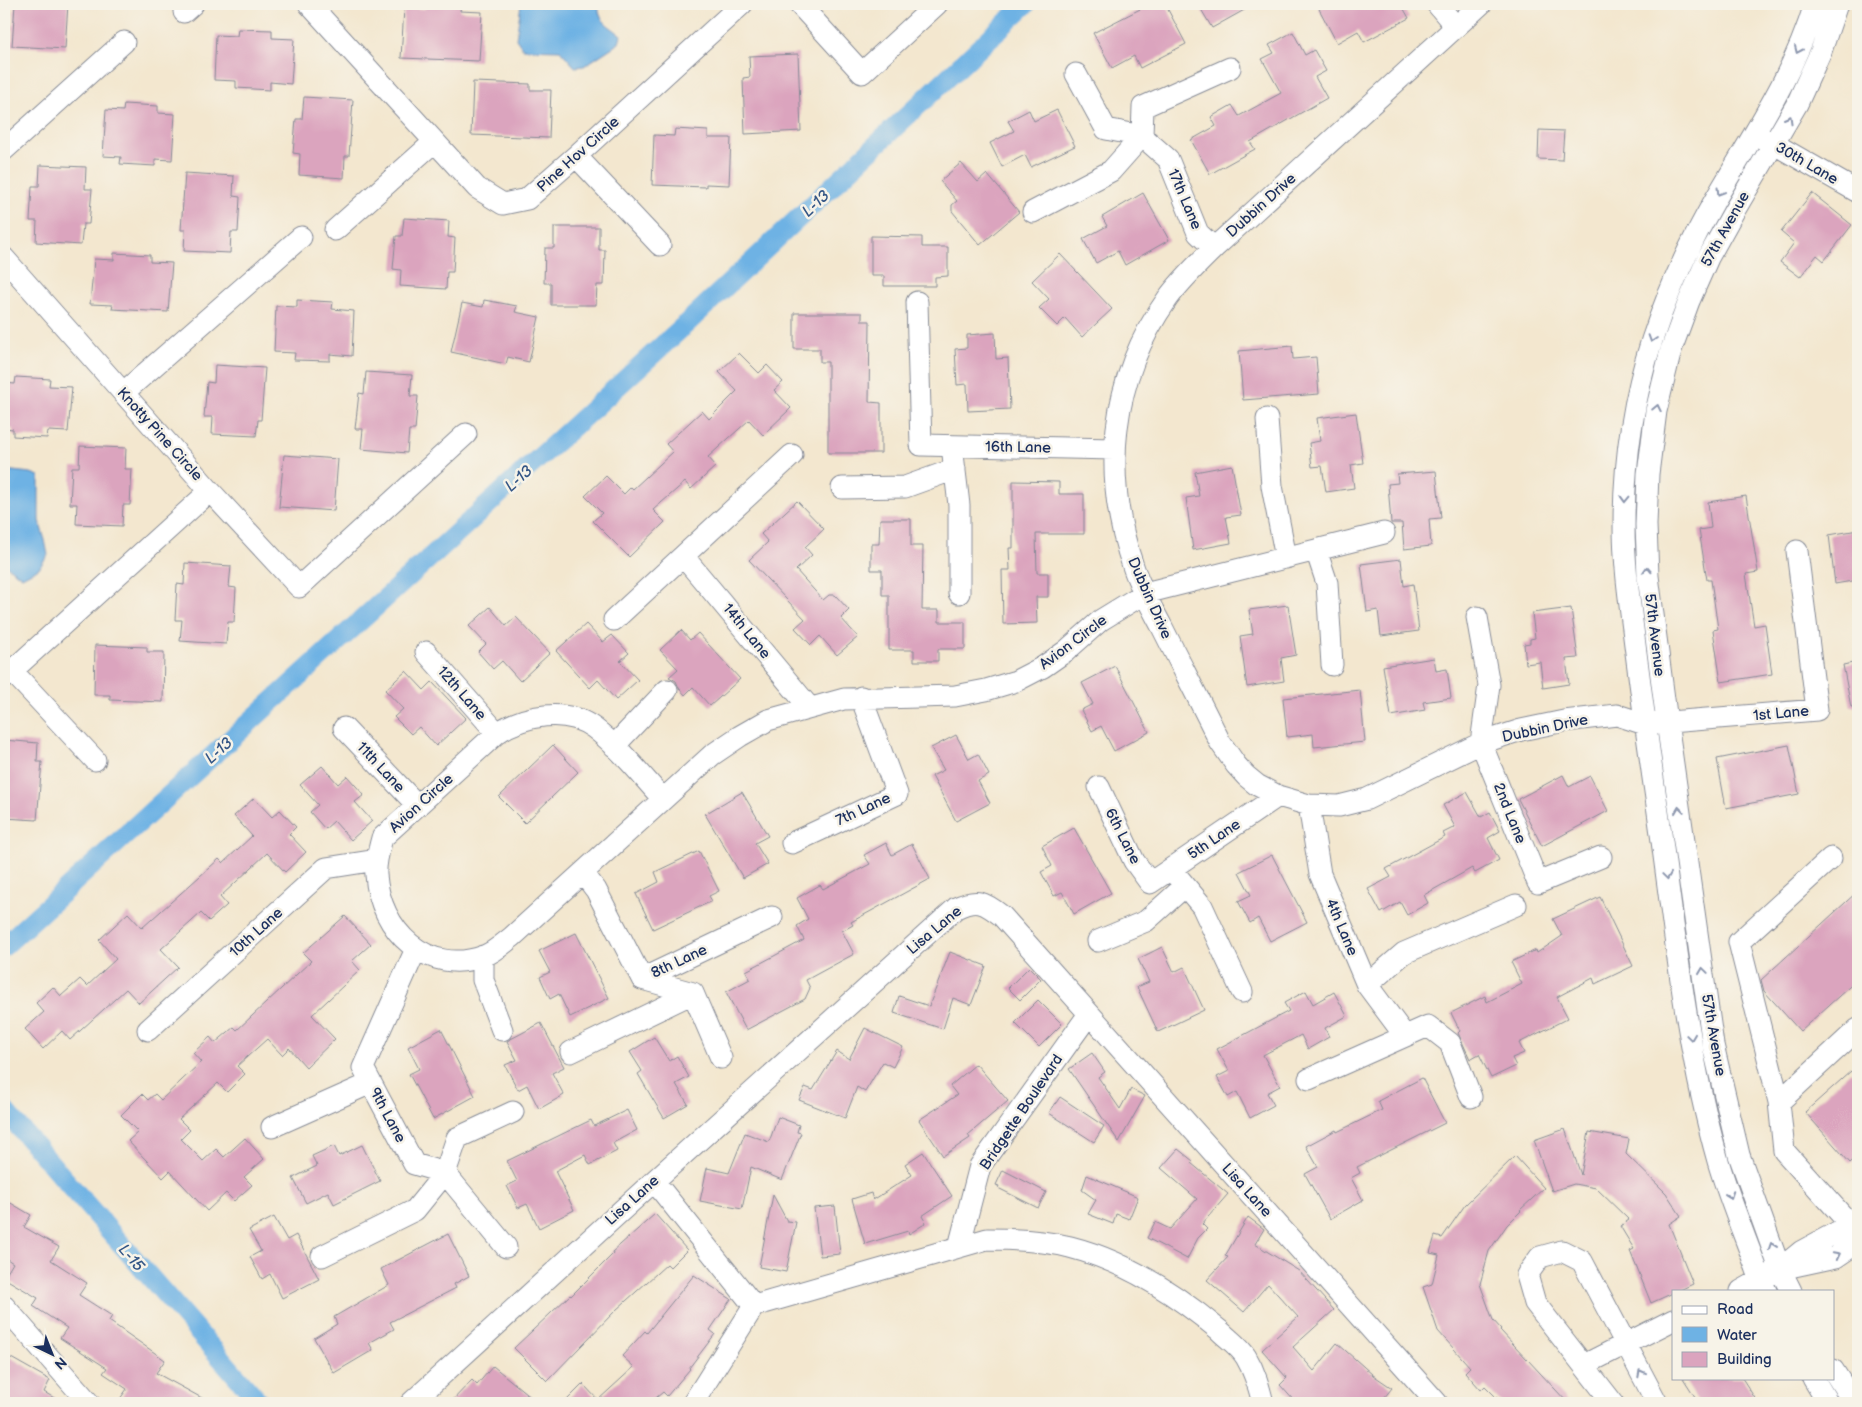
<svg xmlns="http://www.w3.org/2000/svg" width="1862" height="1407" viewBox="0 0 1862 1407" font-family="'Balsamiq Sans',sans-serif">
<style>
.water{fill:#6eb2e4;stroke:#4470a1}
.lines{fill:none;stroke-linecap:round;stroke-linejoin:round}
.canal{stroke:#6eb2e4;stroke-width:20}
.building{fill:#dba4be}
.minor-casing{stroke:#878b96;stroke-width:23}
.minor{stroke:#fff;stroke-width:21}
.oneway{stroke:#8d97ae}
.labels{text-anchor:middle;stroke-width:5;stroke-linejoin:round;paint-order:stroke}
.street-label{font-size:15px;fill:#1b2f5e;stroke:#f7f3e8}
.water-label{font-size:16px;font-style:italic;fill:#345686;stroke:#f7f3e8}
</style>
<rect width="100%" height="100%" fill="#f7f3e8"/>
<filter id="ink" filterUnits="userSpaceOnUse"><feTurbulence type="fractalNoise" baseFrequency=".02" numOctaves="2"/><feDisplacementMap in="SourceGraphic" scale="10" xChannelSelector="R" yChannelSelector="G"/><feConvolveMatrix kernelMatrix="1 2 1 2 8 2 1 2 1" color-interpolation-filters="sRGB"/></filter>
<filter id="wash" filterUnits="userSpaceOnUse"><feTurbulence type="fractalNoise" baseFrequency=".0096" numOctaves="4" result="noise"/><feDisplacementMap in="SourceGraphic" scale="20" xChannelSelector="R" yChannelSelector="G"/><feGaussianBlur stdDeviation="1.12" result="paint"/><feColorMatrix in="noise" values="0 0 0 0 0 0 0 0 0 0 0 0 0 0 0 0 0 1.4 0 .05"/><feComposite in="paint" operator="in"/></filter>
<g filter="url(#wash)">
<rect width="100%" height="100%" fill="#f3e7cf"/>
<path class="water" d="M521,4H599C597,21 609,25 621,35L619,43L584,66L575,67L560,50L523,49L516,39Z
M4,470L31,473L39,476V521L45,540L48,555L39,568L22,577L4,564Z"/>
<g class="lines">
<path class="canal" d="M4,946L687,323L1026,4
M4,1110L260,1403"/>
</g>
<g id="blocks">
<path class="building" d="M15,4H68L65,49L12,46Z
M425,4H461L460,11L482,12L479,61L401,58L404,8L425,9Z
M1150,4H1165L1186,44L1140,68L1134,56L1112,68L1093,33Z
M1198,4H1255L1212,28Z
M1328,4H1401L1409,18L1364,42L1358,31L1337,43L1319,9Z
M238,29L272,30V38L294,39L291,84L270,82V90L236,88V81L214,80L216,35L237,36Z
M1293,32L1305,55L1314,50L1326,71L1315,77L1327,98L1250,142L1255,149L1210,174L1191,140L1216,126L1211,117L1232,105L1239,116L1281,93L1262,59L1274,53L1269,45Z
M798,54L801,131L745,134L743,78L750,77L749,56Z
M473,82L530,84V90H551L549,138L471,135Z
M304,97L353,100L349,156H345L344,178L299,175L300,154L293,153L296,119H302Z
M124,104L158,106V113L175,114L172,160L155,159V166L120,164L121,157L103,156L106,110L123,111Z
M1029,110L1034,121L1057,110L1075,146L1031,167L1025,155L1002,167L990,143L1014,131L1008,121Z
M675,129L708,131V138H731L729,185L706,184V187L652,185L654,135L674,136Z
M1539,130L1564,131L1562,160L1538,159Z
M961,163L978,182L987,174L1019,212L980,245L952,211V205L957,201L940,181Z
M40,165L86,167L85,189H92L89,224H83L81,245L36,242L37,221H30L32,186H39Z
M185,173L234,176L233,196L240,197L238,232H231L230,253L184,251L185,230H181Z
M1143,193L1169,240L1125,265L1118,251L1096,263L1083,239L1107,226L1102,217Z
M1812,193L1852,225L1824,261L1817,255L1800,277L1780,262L1794,243L1781,232Z
M404,218L449,221L448,237L455,238L453,272H447L446,289L400,286L401,270L393,269L396,236H402Z
M554,227H599V250H605L604,285H597L596,305H551V283H544L545,248H554Z
M871,236L922,237V247H948V276L935,277V286H884V276H871Z
M114,253L150,255V262L172,263L168,312L112,309L113,305L90,304L94,259L114,260Z
M1060,254L1112,309L1082,337L1065,318L1057,326L1039,308L1049,299L1032,281Z
M297,300L333,302L332,309L354,311L352,356L330,354V361L294,360L295,353L274,352L276,306L297,307Z
M484,300L517,306L515,312L539,317L529,362L508,357L506,364L451,352L462,303L483,307Z
M794,313H862V321H870L869,402L881,403V453H828V362H820V349H794Z
M995,333L996,359L1008,358L1010,409L968,411L967,384L957,385L955,349L967,348V335Z
M1292,346L1293,359L1316,357L1319,394L1243,400L1239,351Z
M739,353L759,373L767,365L783,382L774,390L791,408L763,435L749,420L708,457L716,466L691,489L685,482L653,510L665,522L629,557L593,521L602,513L585,496L606,476L624,494L631,487L633,489L673,452L666,444L702,411L709,419L737,391L719,372Z
M215,365L265,368L261,420H258L256,436L212,434L213,417H204L207,382L214,383Z
M366,372L412,375L410,396H418L415,430H409L407,453L361,449L363,429H355L359,393L364,394Z
M16,377L50,379L49,386L72,387L68,432L48,431L47,438L13,436V429L4,428V383L15,384Z
M1356,413L1363,463L1351,465L1354,488L1326,492L1322,466L1312,467L1309,443L1320,441L1317,418Z
M80,446L126,448L125,469H132L130,505H123L122,526L76,524L77,504H70L72,467H79Z
M284,455L338,459L334,511L279,507Z
M1232,465L1241,515L1226,517L1231,543L1193,550L1186,498L1199,496L1195,472Z
M1436,471L1441,518L1429,519L1431,546L1404,549L1402,523H1391L1388,484L1398,483L1397,474Z
M1013,481L1059,482V494H1084V534H1036L1037,573H1048V597H1036L1037,623L1003,624L1002,570H1010L1009,548H1013Z
M1746,496L1758,572L1746,574L1754,626L1765,624L1772,674L1721,682L1713,630L1718,629L1711,580H1707L1699,530L1711,528L1708,502Z
M797,501L824,529L805,547L812,555L796,570L823,600L829,595H835L849,610L841,618L858,637L837,655L820,636L811,645L795,628L805,619L749,560L768,542L761,534Z
M880,519H911V546H923L922,610H939V622H965V649H938V661H914V650H889V595H882V570H871V544H879Z
M1858,530V580L1835,584L1829,535Z
M1401,559L1404,586L1413,584L1419,631L1381,636L1378,610L1367,612L1361,564Z
M185,563L231,566L229,587L236,588L234,622H228L226,644L180,641L182,620H175L177,584L184,585Z
M1288,605L1296,655L1281,658L1284,681L1247,687L1240,636L1253,634L1249,610Z
M490,607L506,626L516,617L550,653L520,681L502,661L493,669L478,652L486,644L469,626Z
M1571,608L1578,658L1566,659L1569,684L1543,688L1540,662L1526,664L1524,644L1530,643V639L1535,638L1532,613Z
M586,624L603,642L612,635L629,653L620,661L638,680L616,700L598,680L590,688L556,651Z
M681,630L690,640L698,633L740,679L710,706L693,687L685,695L679,688L676,681L669,677L678,669L660,650Z
M95,645L147,647V652H164L163,702L110,700V695H94Z
M1434,658L1436,671L1447,669L1451,698L1423,702L1425,710L1391,716L1383,666Z
M1858,662V706L1851,707L1843,665Z
M1115,666L1149,732L1114,751L1101,726L1092,731L1081,710L1093,704L1082,683Z
M406,671L424,690L432,682L466,718L436,746L419,727L411,734L394,717L403,709L385,690Z
M1360,690L1365,742L1314,747L1313,734L1287,737L1283,698Z
M956,735L969,759L978,754L989,775L978,781L990,803L956,821L932,776L944,770L931,748Z
M4,740L38,743L37,762H42L37,820L4,818Z
M553,745L578,772L525,823L499,797Z
M1789,745L1799,794L1726,808L1717,759Z
M322,766L338,784L347,776L364,795L355,802L372,821L351,840L334,821L325,829L310,812L318,805L300,785Z
M1563,775L1569,787L1590,776L1608,811L1542,846L1518,799Z
M742,792L768,836L755,843L768,864L743,878L705,814Z
M1467,792L1481,817L1490,812L1500,831L1488,838L1499,860L1475,873L1472,868L1424,895L1428,903L1407,915L1400,902L1381,913L1368,889L1391,877L1386,869L1445,837L1443,833L1455,827L1443,805Z
M254,798L272,817L280,810L296,827L289,834L306,852L285,872L267,853L220,897L227,905L209,921L201,913L161,949L178,967L139,1003L126,989L70,1040L62,1031L43,1049L25,1029L44,1012L36,1003L53,987L61,996L80,979L87,986L116,959L99,940L128,913L142,928L219,859L223,863L252,836L234,816Z
M1074,828L1111,893L1074,914L1062,892L1054,896L1041,872L1052,866L1042,846Z
M886,843L892,855L912,844L930,879L851,922L853,925L842,931L854,954L806,980L810,988L805,999L746,1030L726,992L750,979L746,971L804,940L797,926L808,919L797,898L820,885L823,889L870,864L864,855Z
M699,851L719,891L709,896L712,901L653,929L636,894L659,882L655,872Z
M1272,855L1307,922L1270,941L1258,918L1250,923L1238,901L1251,895L1239,872Z
M1858,891V979L1800,1031L1764,991L1761,980Z
M1600,897L1633,966L1595,984L1593,978L1557,997L1568,1018L1519,1043L1524,1053L1512,1058L1516,1066L1491,1078L1479,1054L1470,1059L1458,1033L1460,1031L1451,1013L1485,996L1487,1002L1522,984L1511,962L1536,950L1537,953L1562,936L1553,919Z
M345,916L371,944L352,961L360,970L312,1015L335,1039L306,1067L289,1048L282,1055L267,1039L237,1066L245,1074L227,1092L218,1083L179,1119L190,1130L181,1139L203,1161L216,1149L224,1157L245,1138L264,1159L244,1177L252,1185L234,1201L226,1193L207,1211L170,1171L163,1178L128,1141L138,1132L121,1115L142,1094L148,1100L155,1094L161,1100L201,1062L193,1053L210,1037L215,1043L234,1027L237,1030L311,961L303,953Z
M576,933L609,998L570,1017L559,994L550,999L540,977L550,972L539,951Z
M1162,947L1174,972L1184,967L1204,1010L1158,1032L1137,987L1149,982L1138,959Z
M950,952L986,966L971,1005L953,998L943,1029L894,1013L899,996L929,1006Z
M1029,967L1041,979L1020,1000L1008,988Z
M1306,991L1313,1004L1334,992L1347,1016L1325,1028L1329,1037L1308,1049L1301,1035L1263,1055L1280,1086L1267,1093L1274,1105L1250,1118L1237,1092L1228,1097L1217,1077L1229,1071L1217,1049L1289,1011L1284,1003Z
M1038,1000L1062,1024L1039,1047L1015,1023Z
M541,1023L564,1067L552,1073L564,1095L539,1109L527,1085L518,1090L505,1065L517,1060L507,1041Z
M865,1028L903,1047L893,1067L883,1062L865,1092L857,1087L845,1118L799,1100L805,1087L813,1090L837,1051L849,1059Z
M441,1029L475,1096L433,1119L409,1074L419,1069L408,1047Z
M654,1037L669,1061L677,1056L689,1077L676,1084L688,1104L664,1118L638,1074L642,1071L630,1052Z
M1092,1053L1105,1072L1098,1077L1120,1109L1131,1089L1145,1096L1119,1142L1069,1069Z
M976,1064L1008,1101L968,1135L970,1138L943,1156L919,1120L957,1095L950,1086Z
M1851,1071L1858,1078V1156L1850,1163L1805,1112Z
M1422,1078L1445,1123L1357,1167L1360,1173L1351,1178L1363,1200L1330,1219L1305,1174L1318,1167L1306,1146L1336,1130L1337,1132L1382,1110L1378,1101Z
M1060,1097L1104,1126L1094,1142L1049,1113Z
M627,1110L637,1130L613,1143L617,1151L590,1165L585,1155L555,1171L574,1210L539,1228L527,1204L518,1208L507,1186L517,1181L507,1161L591,1120L594,1126Z
M778,1117L799,1125L797,1132L801,1133L782,1180L751,1167L742,1209L700,1201L707,1168L729,1173L745,1133L769,1142Z
M1565,1129L1581,1175L1589,1132L1629,1139L1626,1154L1666,1193L1681,1216L1669,1224L1693,1284L1678,1291H1673V1293L1651,1303L1630,1251L1634,1249L1620,1226L1629,1220L1596,1188L1574,1184L1552,1191L1534,1140Z
M362,1145L380,1181L334,1204L328,1192L306,1203L293,1178L317,1166L312,1156L334,1146L339,1156Z
M1178,1149L1193,1161L1191,1163L1228,1194L1202,1224L1207,1229L1198,1238L1187,1259L1147,1238L1155,1222L1170,1229L1197,1199L1161,1168Z
M923,1152L952,1196L922,1216L926,1223L909,1234L908,1231L865,1244L852,1199L871,1193L873,1200L912,1175L905,1164Z
M1515,1156L1544,1188L1520,1210L1521,1211L1507,1225L1489,1251L1480,1284L1493,1320L1501,1329L1500,1330L1568,1403H1502L1485,1386L1481,1390L1465,1372L1470,1367L1438,1331L1423,1287L1432,1284L1439,1255L1430,1253L1435,1236L1442,1238L1465,1205Z
M1003,1170L1046,1192L1038,1208L998,1188L999,1186L996,1185Z
M1087,1175L1138,1197L1129,1219L1116,1214L1113,1224L1088,1214L1096,1200L1082,1190Z
M773,1195L787,1221L796,1222L786,1272L759,1267Z
M4,1199L31,1215L24,1227L59,1247L51,1260L87,1283L79,1295L112,1316L109,1321L165,1360L156,1373L211,1403H117L127,1389L103,1373L107,1368L60,1338L67,1328L33,1306L38,1298L4,1278L13,1263L4,1257Z
M835,1206L840,1254L820,1256L814,1208Z
M655,1214L687,1250L670,1267L667,1264L616,1310L547,1381L514,1348L570,1295L571,1296L613,1254L612,1252Z
M274,1217L287,1240L296,1235L319,1279L282,1298L270,1274L262,1279L250,1257L261,1251L249,1230Z
M1248,1217L1264,1229L1255,1244L1299,1271L1334,1310L1293,1347L1314,1371L1337,1343L1373,1375L1392,1388L1380,1403H1296L1280,1385L1287,1378L1262,1350L1298,1317L1268,1284L1244,1312L1207,1280L1228,1257L1225,1256Z
M448,1234L469,1276L454,1284L456,1288L390,1322L394,1329L369,1343L373,1350L334,1373L314,1338L337,1324L334,1317L389,1285L381,1269Z
M694,1275L731,1299L710,1330L715,1334L689,1368L690,1369L667,1396L663,1392L650,1403H564L583,1384L598,1400L634,1367L622,1356L645,1331L647,1333Z
M4,1354L50,1380L44,1392L63,1403H4Z
M493,1366L538,1403H450L472,1380L477,1385Z
M1683,1378H1742L1758,1403H1699Z"/>
</g>
</g>
<g filter="url(#ink)">
<use href="#blocks" fill-opacity="0" stroke="#878b96" stroke-width="1"/>
<g class="lines">
<defs>
<path id="minor" d="M309,4L477,188L503,204L527,199L576,156L742,4
M799,4L862,73L937,4
M1437,4L1456,27
M1481,4L1214,248C1198,264 1182,279 1168,298C1110,379 1101,476 1134,569C1141,589 1152,608 1162,627C1181,665 1201,703 1220,742L1236,765L1246,776L1257,785L1278,796L1309,805L1339,806L1367,799L1481,743L1521,730L1564,721L1617,715L1645,724L1817,710L1797,551
M184,12L193,4
M1076,74L1106,129L1142,136L1168,159L1198,233L1214,248
M1762,137L1858,192
M4,150L124,42
M576,156L660,245
M1033,212L1111,171L1142,136L1143,107L1230,68
M335,230L434,142
M4,258L210,491L4,678
M917,302L921,445L1114,449
M123,393L301,237
M1267,419L1272,486L1286,558
M952,446L959,505V593
M842,488L905,487L955,469
M210,491L299,587L466,434
M1316,550L1327,583L1332,665
M683,556L809,707
M1477,617L1489,685L1481,743L1538,883L1601,857
M614,620L792,455
M426,652L497,733
M12,671L95,760
M344,728L418,806
M614,746L667,690
M1099,787L1134,861L1150,883L1278,796
M663,799C641,775 620,748 594,728C566,707 524,715 497,733L382,838C379,850 375,862 376,875C380,930 427,977 484,956C495,952 503,944 512,937L712,755L740,736L768,720L844,699L955,696L986,690L1016,681L1043,667L1066,651L1101,620L1145,593L1384,533
M1309,805L1320,874L1367,985L1405,1036
M792,843L897,794L861,697
M1171,869L1202,906L1242,992
M583,873L596,890L642,979L772,917
M1098,941L1146,921L1185,886
M416,949L363,1068L414,1164L445,1173L506,1247
M483,956V980L502,1030
M642,979L693,993L721,1058
M1367,985L1404,953L1516,905
M1858,1029L1779,1102L1784,1151L1858,1233
M148,1030L326,868L377,860
M571,1052L693,993
M1309,1079L1428,1026L1450,1043L1471,1097
M1779,1102L1739,942L1831,858
M272,1127L371,1083
M654,1181L754,1306
M959,1247L980,1166L1089,1014
M322,1256L415,1210L445,1173L457,1138L513,1112
M1785,1268L1836,1257L1858,1242
M1741,1291L1780,1269L1802,1251L1850,1225
M1766,1291L1761,1281C1747,1241 1730,1202 1718,1161C1685,1045 1674,923 1657,805C1649,752 1642,699 1635,645C1630,605 1624,566 1624,525C1624,464 1633,399 1652,340C1668,291 1689,245 1715,200C1752,136 1794,75 1815,4
M1791,1291L1780,1269L1739,1155L1713,1045L1667,722L1648,576L1646,525L1648,474L1656,411L1671,350L1689,301L1708,258L1733,213L1797,104L1821,51L1837,4
M4,1306L89,1403
M1584,1365L1673,1320
M1833,1370L1854,1403
M1813,1378L1828,1403
M411,1403L654,1181L956,908C977,898 984,902 1002,916L1437,1403
M693,1403L754,1306L987,1239C1015,1239 1043,1240 1070,1247C1125,1261 1176,1294 1219,1330C1228,1339 1239,1346 1246,1357C1255,1372 1259,1387 1263,1403
M1613,1403L1535,1303L1527,1275L1540,1257L1562,1251L1582,1261L1657,1403"/>
</defs>
<use href="#minor" class="minor-casing"/>
<use href="#minor" class="minor"/>
</g>
<defs><path id="oneway-chevron" d="M-2-3.5L2.5 0L-2 3.5" fill="none" stroke-width="1.6" stroke-linecap="round" stroke-linejoin="round" transform="scale(1.25)"/></defs>
<g class="oneway">
<use href="#oneway-chevron" transform="translate(1798 50) rotate(114)"/>
<use href="#oneway-chevron" transform="translate(1789 119) rotate(-60)"/>
<use href="#oneway-chevron" transform="translate(1720 192) rotate(121)"/>
<use href="#oneway-chevron" transform="translate(1652 339) rotate(108)"/>
<use href="#oneway-chevron" transform="translate(1657 408) rotate(-78)"/>
<use href="#oneway-chevron" transform="translate(1625 499) rotate(92)"/>
<use href="#oneway-chevron" transform="translate(1647 570) rotate(-93)"/>
<use href="#oneway-chevron" transform="translate(1679 810) rotate(-98)"/>
<use href="#oneway-chevron" transform="translate(1667 876) rotate(82)"/>
<use href="#oneway-chevron" transform="translate(1703 971) rotate(-98)"/>
<use href="#oneway-chevron" transform="translate(1691 1037) rotate(82)"/>
<use href="#oneway-chevron" transform="translate(1730 1195) rotate(70)"/>
<use href="#oneway-chevron" transform="translate(1772 1246) rotate(-109)"/>
<use href="#oneway-chevron" transform="translate(1837 1255) rotate(-27)"/>
<use href="#oneway-chevron" transform="translate(1641 1373) rotate(-118)"/>
</g>
</g>
<g class="labels">
<g class="street-label">
<text transform="translate(578 154) rotate(-42)" y="5">Pine Hov Circle</text>
<text transform="translate(1807 163) rotate(30)" y="5">30th Lane</text>
<text transform="translate(1185 199) rotate(67)" y="5">17th Lane</text>
<text transform="translate(1261 205) rotate(-42)" y="5">Dubbin Drive</text>
<text transform="translate(1725 229) rotate(-61)" y="5">57th Avenue</text>
<text transform="translate(160 434) rotate(48)" y="5">Knotty Pine Circle</text>
<text transform="translate(1018 447) rotate(1)" y="5">16th Lane</text>
<text transform="translate(1150 598) rotate(66)" y="5">Dubbin Drive</text>
<text transform="translate(747 631) rotate(51)" y="5">14th Lane</text>
<text transform="translate(1655 635) rotate(83)" y="5">57th Avenue</text>
<text transform="translate(1073 642) rotate(-37)" y="5">Avion Circle</text>
<text transform="translate(462 693) rotate(49)" y="5">12th Lane</text>
<text transform="translate(1781 713) rotate(-5)" y="5">1st Lane</text>
<text transform="translate(1545 728) rotate(-12)" y="5">Dubbin Drive</text>
<text transform="translate(381 767) rotate(47)" y="5">11th Lane</text>
<text transform="translate(421 803) rotate(-42)" y="5">Avion Circle</text>
<text transform="translate(863 809) rotate(-25)" y="5">7th Lane</text>
<text transform="translate(1510 813) rotate(68)" y="5">2nd Lane</text>
<text transform="translate(1123 836) rotate(63)" y="5">6th Lane</text>
<text transform="translate(1214 839) rotate(-34)" y="5">5th Lane</text>
<text transform="translate(1342 927) rotate(67)" y="5">4th Lane</text>
<text transform="translate(934 930) rotate(-40)" y="5">Lisa Lane</text>
<text transform="translate(256 932) rotate(-42)" y="5">10th Lane</text>
<text transform="translate(679 961) rotate(-25)" y="5">8th Lane</text>
<text transform="translate(1714 1035) rotate(80)" y="5">57th Avenue</text>
<text transform="translate(1021 1112) rotate(-56)" y="5">Bridgette Boulevard</text>
<text transform="translate(388 1115) rotate(62)" y="5">9th Lane</text>
<text transform="translate(1247 1190) rotate(48)" y="5">Lisa Lane</text>
<text transform="translate(632 1200) rotate(-42)" y="5">Lisa Lane</text>
</g>
<g class="water-label">
<text transform="translate(815 203) rotate(-43)" y="6">L-13</text>
<text transform="translate(518 478) rotate(-42)" y="6">L-13</text>
<text transform="translate(218 750) rotate(-42)" y="6">L-13</text>
<text transform="translate(132 1257) rotate(49)" y="6">L-15</text>
</g>
</g>
<rect width="1862" height="1407" fill="none" stroke="#f7f3e8" stroke-width="20"/>
<rect x="1672" y="1290" width="162" height="90" fill="#f7f3e8" stroke="#9fa5b1"/>
<rect x="1682" y="1306" width="25" height="8" fill="#ffffff" stroke="#9fa5b1"/>
<text x="1717" y="1314" font-size="15" fill="#1b2f5e">Road</text>
<rect x="1682" y="1327" width="25" height="15" fill="#6eb2e4" stroke="#9fa5b1"/>
<text x="1717" y="1340" font-size="15" fill="#1b2f5e">Water</text>
<rect x="1682" y="1352" width="25" height="15" fill="#dba4be" stroke="#9fa5b1"/>
<text x="1717" y="1364" font-size="15" fill="#1b2f5e">Building</text>
<g transform="translate(52 1354) rotate(137)" stroke="#f7f3e8" stroke-width="4" paint-order="stroke">
<path d="M0-4L9 19L0 12L-9 19Z" fill="#1b2f5e"/>
<text y="-8" font-size="14" font-weight="bold" text-anchor="middle" fill="#1b2f5e">N</text>
</g>
</svg>
